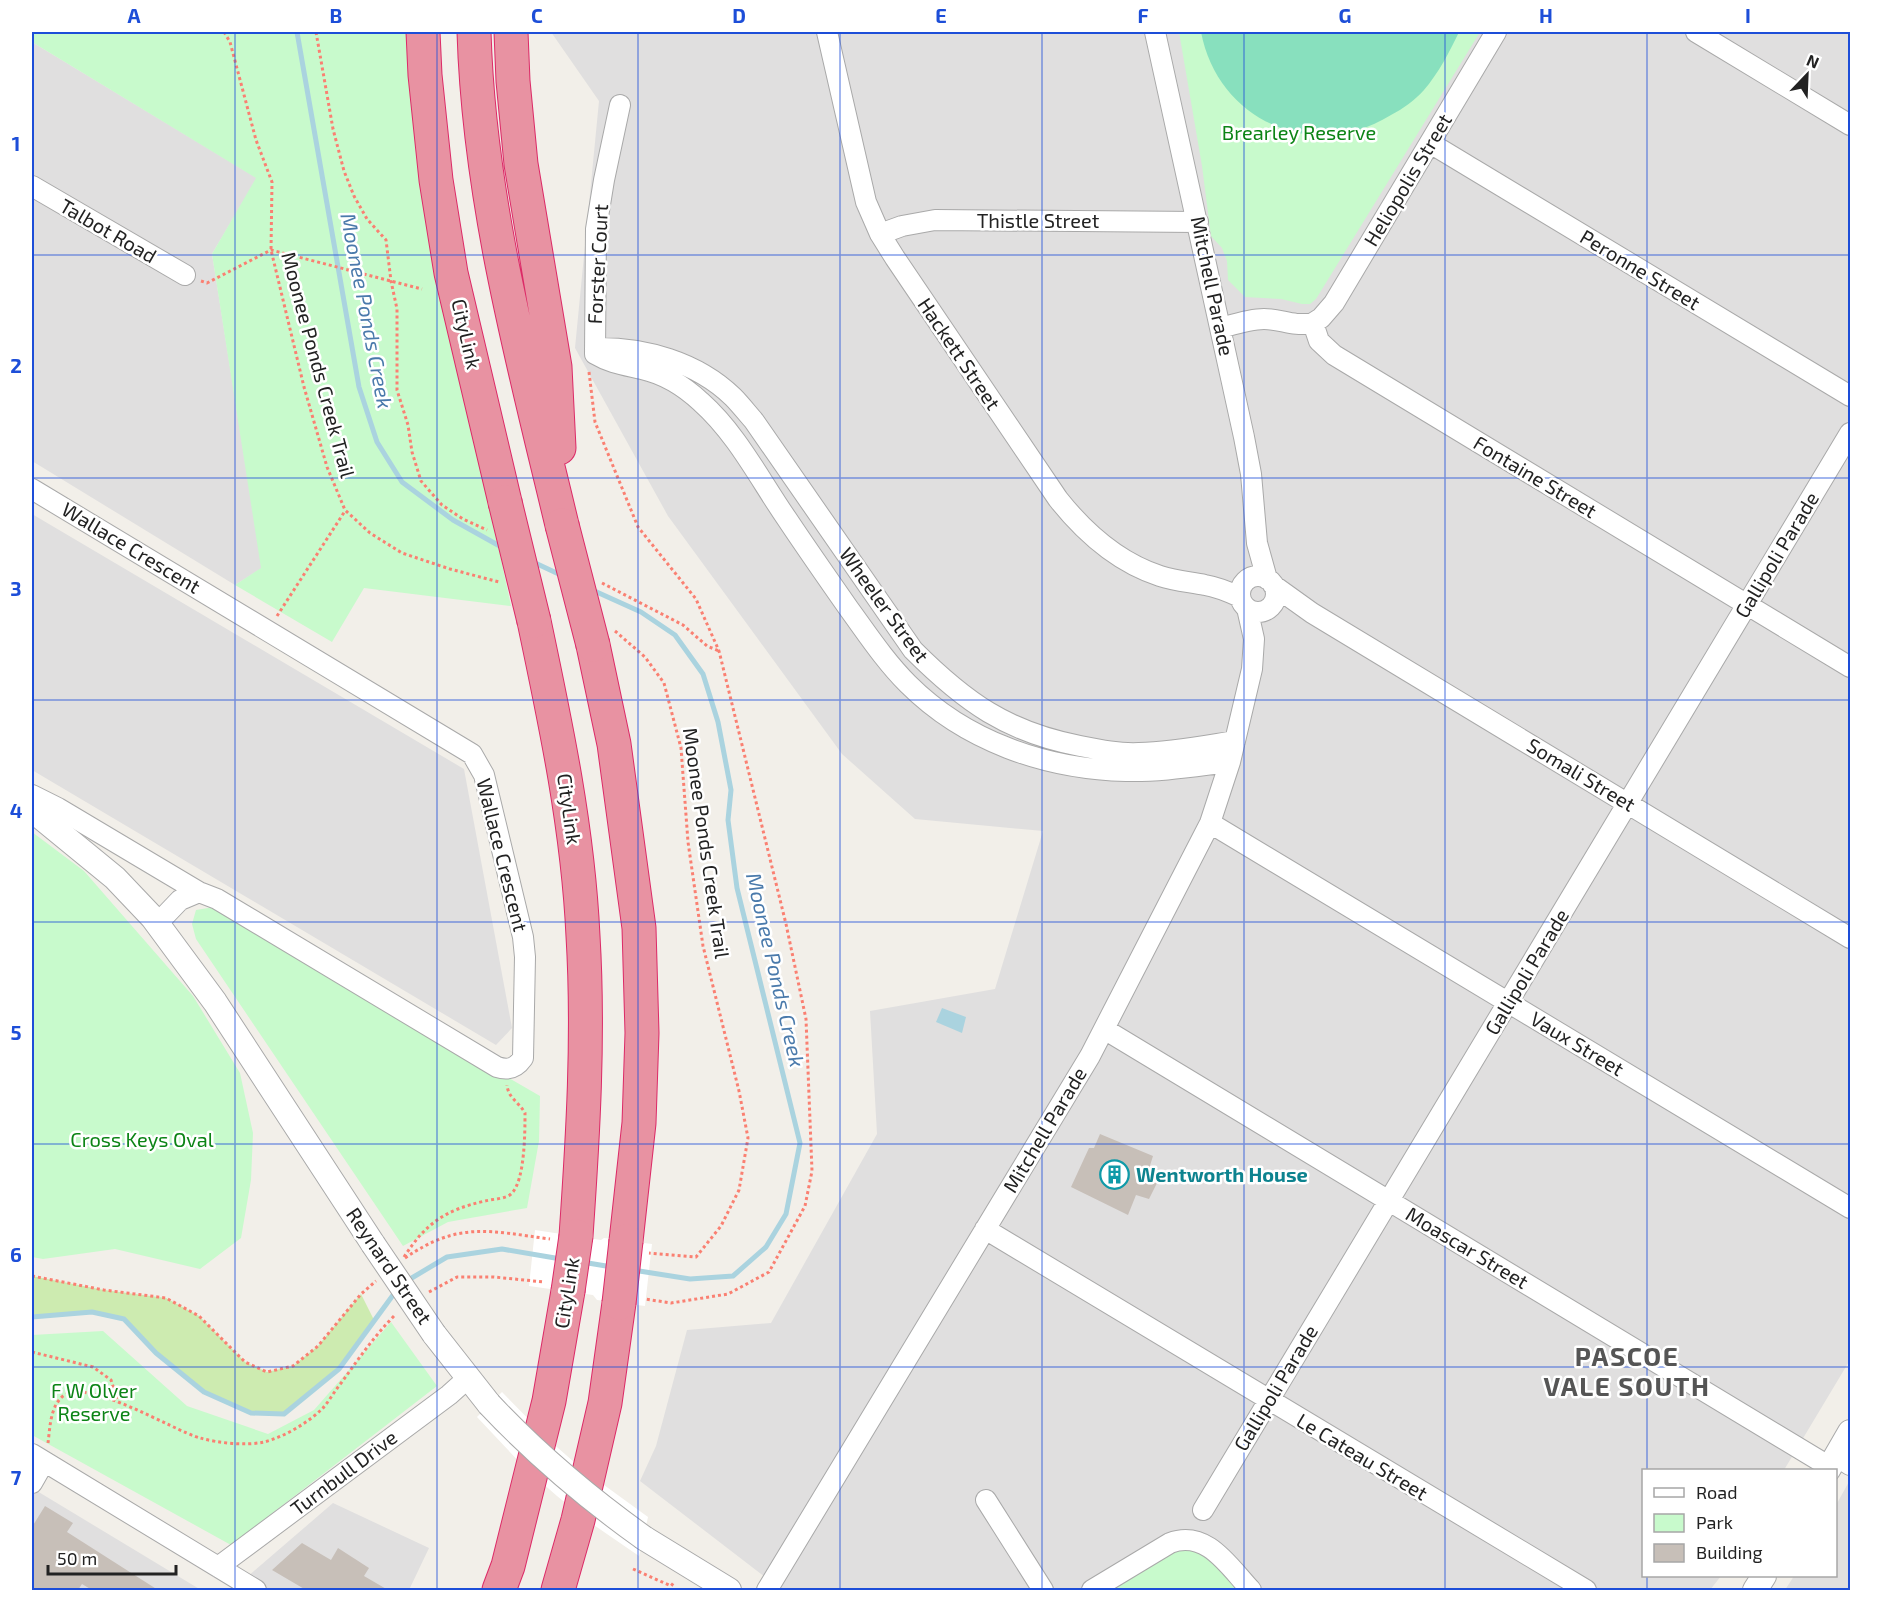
<svg xmlns="http://www.w3.org/2000/svg" width="1882" height="1622" viewBox="0 0 1882 1622" font-family="'Exo 2',sans-serif">
<style>
.residential{fill:#e0dfdf}
.grass{fill:#cdebb0}
.park{fill:#c8facc}
.pitch{fill:#88e0be}
.water{fill:#aad3df}
.pier{fill:#fff}
.lines{fill:none;stroke-linecap:round;stroke-linejoin:round}
.stream{stroke:#aad3df;stroke-width:5}
.building{fill:#c7bfb8}
.minor-casing{stroke:#a9a9a9;stroke-width:22}
.tertiary-casing{stroke:#a9a9a9;stroke-width:26}
.motorway-casing{stroke:#dc2a67;stroke-width:35}
.path{stroke:#fa8072;stroke-width:3;stroke-dasharray:3 3;stroke-linecap:butt}
.minor{stroke:#fff;stroke-width:20}
.tertiary{stroke:#fff;stroke-width:24}
.motorway{stroke:#e892a2;stroke-width:33}
.tertiary-bridge-casing{stroke:#a9a9a9;stroke-width:26;stroke-linecap:butt}
.motorway-bridge-casing{stroke:#dc2a67;stroke-width:35;stroke-linecap:butt}
.tertiary-bridge{stroke:#fff;stroke-width:24}
.motorway-bridge{stroke:#e892a2;stroke-width:33}
.grid{fill:none;stroke:#1d4ed8;stroke-width:1.5;stroke-opacity:0.55}
.labels{text-anchor:middle;stroke-width:5;stroke-linejoin:round;paint-order:stroke}
.park-label{font-size:20px;fill:#0c8416;stroke:#fff}
.street-label{font-size:20px;fill:#222;stroke:#fff}
.culture-label{font-size:20px;font-weight:bold;fill:#0d838f;stroke:#fff;text-anchor:start}
.water-label{font-size:21px;font-style:italic;fill:#4a7aab;stroke:#fff}
.district-label{font-size:26px;font-weight:bold;letter-spacing:1.5px;fill:#555;stroke:#fff}
.neatline{fill:none;stroke:#1d4ed8;stroke-width:2}
.grid-label{font-size:20px;text-anchor:middle;font-weight:bold;fill:#1d4ed8}
</style>
<rect width="100%" height="100%" fill="#f2efe9"/>
<path class="residential" d="M551,32H1850V1360L1784,1470H1644V1576H1721L1710,1590H782L640,1481L656,1446L687,1330L771,1323L877,1134L870,1011L995,989L1043,831L915,819L842,754L668,516L575,348L599,101Z
M32,42L257,178L212,254L262,568L235,585L32,461Z
M32,514L464,769L512,1028L496,1045L32,770Z
M1850,1480V1590H1785L1794,1576H1836V1505Z
M32,1488L201,1590H32Z
M333,1503L429,1548L409,1590H232Z"/>
<path class="grass" d="M32,1276L104,1290L166,1298L199,1316L245,1362L267,1372L293,1366L318,1346L361,1294L374,1320L339,1369L284,1414L251,1413L204,1392L156,1353L124,1319L92,1312L32,1317Z"/>
<path class="park" d="M32,32H410L416,158L511,606L364,588L332,642L235,585L261,568L212,254L256,178L32,42Z
M1179,32H1480L1316,299L1310,304H1302L1281,299L1245,297L1228,280L1227,261L1222,248L1211,236L1202,166Z
M32,832L84,871L193,996L240,1073L253,1133L251,1180L241,1238L200,1269L115,1249L43,1259L32,1257Z
M214,907L540,1096L539,1141L527,1208L448,1222L403,1246L196,939L192,924L196,910Z
M391,1322L437,1386L231,1545L32,1435V1335L103,1331L187,1406L268,1434L314,1410Z
M1178,1550H1195L1214,1563L1240,1590H1109Z"/>
<path class="pitch" d="M1201,32H1459C1450,51 1438,74 1424,90C1415,100 1403,109 1391,115C1313,163 1218,121 1201,32Z"/>
<path class="water" d="M942,1008L966,1017L962,1033L936,1022Z"/>
<path class="pier" d="M535,1230L601,1240L604,1238L652,1244L645,1306L597,1300L593,1295L529,1286Z
M502,1392L550,1441L582,1469L648,1517L639,1556L588,1521L557,1496L524,1467L477,1417Z"/>
<g class="lines">
<path class="stream" d="M297,32L359,387L377,442L402,482L453,520L505,549
M533,562L563,576
M590,589L641,612L675,635L703,674L718,722L731,790L728,820L737,888L800,1143L786,1214L766,1247L733,1276L690,1279L633,1270
M582,1262L612,1267
M405,1282L447,1257L502,1249L561,1259
M32,1317L92,1312L124,1319L156,1353L204,1392L251,1413L284,1414L339,1369L396,1291"/>
</g>
<path class="building" d="M1100,1134L1153,1156L1148,1172L1160,1177L1149,1199L1136,1195L1128,1215L1071,1187L1089,1148H1094Z
M45,1506L73,1523L67,1532L158,1590H92L82,1584L78,1590H32V1527Z
M302,1543L331,1560L338,1548L369,1568L364,1576L388,1590H306L272,1570Z"/>
<g class="lines">
<defs>
<path id="minor" d="M827,32L866,202L880,234L895,258L1058,499C1085,533 1117,562 1160,576C1175,581 1190,582 1205,585C1217,587 1229,592 1240,597
M1155,32L1244,437L1251,474L1257,543L1267,579
M1696,32L1850,125
M620,105L604,180L596,229L595,354C610,363 625,365 642,369C664,374 685,387 701,402C737,434 760,480 787,519C807,549 828,579 849,609C868,635 885,661 908,684C965,741 1045,769 1126,771C1160,772 1196,766 1230,762
M1430,143L1850,396
M32,186L185,275
M880,234L902,226L935,220L1198,222
M1313,323L1321,318L1334,303L1496,32
M1221,328C1235,324 1250,319 1264,319C1282,319 1292,327 1313,323L1319,341L1334,355L1850,667
M595,348C644,347 697,362 733,397C740,404 747,413 754,421L913,650C965,702 1007,732 1080,746C1100,750 1120,754 1139,753C1172,752 1203,746 1235,741
M32,489L472,754L484,775L523,937L525,957L523,1058C516,1068 509,1071 497,1067L217,899L199,892L180,900L157,924
M1240 594a18 18 0 1 1 36 0a18 18 0 1 1-36 0Z
M1273,585L1312,613L1850,938
M32,795L58,808L199,892
M1210,823L1850,1208
M1104,1029L1830,1467
M985,1229L1586,1590
M32,1454L256,1590
M1836,1456L1850,1465
M32,1483L44,1462
M986,1500L1043,1590
M1203,1510L1850,433
M218,1567L449,1395L468,1378
M767,1590L1090,1056L1210,823L1230,762L1252,669L1254,639L1247,608
M1092,1590L1170,1543C1207,1529 1229,1567 1251,1590"/>
<path id="tertiary" d="M32,810L115,878L153,918L215,1002L373,1244
M434,1334L489,1404
M1828,1470L1850,1432
M644,1538L729,1590
M1755,1590L1764,1576"/>
<path id="motorway" d="M423,32L425,75L436,180L451,273L505,502
M474,32C479,200 523,362 562,525
M511,32L513,81L521,164L555,367L559,448
M534,621C556,725 578,829 583,936C589,1036 583,1136 576,1236
M593,645L614,744L639,928L642,1033L639,1123L626,1241
M499,1590L508,1566L549,1401L568,1291
M558,1590L578,1520L605,1403L619,1303"/>
</defs>
<use href="#minor" class="minor-casing"/>
<use href="#tertiary" class="tertiary-casing"/>
<use href="#motorway" class="motorway-casing"/>
<path class="path" d="M224,32L230,42L256,140L272,182L271,250L304,387L327,467L345,510L370,533L402,553L450,569L499,582
M316,32L333,129L344,171L354,196L367,219L386,240L391,281L397,309V390L408,425L412,452L421,481L442,505L463,519L487,530
M201,281L207,283L271,250L422,289
M589,372L595,422L638,527L696,599L719,651L786,924L806,1019L812,1171L805,1206L769,1272L728,1294L671,1303L645,1299
M602,583L683,625L707,646L719,651
M277,616L345,511
M615,631L645,657L664,683L681,748L688,842L703,946L739,1091L748,1138L739,1190L721,1226L696,1257L649,1253
M404,1257C426,1223 445,1210 485,1201C493,1199 505,1199 511,1194C525,1182 525,1131 525,1113C519,1102 508,1098 507,1085
M405,1258C459,1221 489,1231 550,1239
M32,1276L104,1290L166,1298L199,1316L245,1362L267,1372L293,1366L318,1346L361,1294L376,1281
M429,1292L457,1277H494L544,1282
M32,1352L93,1367L111,1380L118,1402
M48,1443C50,1428 50,1407 63,1396C87,1377 172,1430 200,1438C218,1443 245,1446 264,1442C284,1437 308,1423 323,1408C330,1400 335,1390 342,1382C359,1358 375,1335 396,1314
M633,1569L671,1586L675,1581"/>
<use href="#minor" class="minor"/>
<use href="#tertiary" class="tertiary"/>
<use href="#motorway" class="motorway"/>
<defs>
<path id="tertiary-bridge" d="M373,1244L434,1334
M489,1404C536,1454 588,1498 644,1538"/>
<path id="motorway-bridge" d="M505,502L534,621
M562,525L593,645
M568,1291L576,1236
M619,1303L626,1241"/>
</defs>
<use href="#tertiary-bridge" class="tertiary-bridge-casing"/>
<use href="#motorway-bridge" class="motorway-bridge-casing"/>
<use href="#tertiary-bridge" class="tertiary-bridge"/>
<use href="#motorway-bridge" class="motorway-bridge"/>
</g>
<path class="grid" d="M235,32V1590M437,32V1590M638,32V1590M840,32V1590M1042,32V1590M1244,32V1590M1445,32V1590M1647,32V1470M32,255H1850M32,478H1850M32,700H1850M32,922H1850M32,1144H1850M32,1367H1850M1647,1576V1590"/>
<defs>
<symbol id="building-ring" viewBox="-11 -11 22 22"><circle r="9.5" fill="#fff" stroke="#0f9aa8" stroke-width="1.5"/><path d="M-4-6H4V6H1V3H-1V6H-4ZM-2.5-4.3h1.7v1.8h-1.7ZM.8-4.3h1.7v1.8H.8ZM-2.5-1h1.7V.8h-1.7ZM.8-1h1.7V.8H.8Z" fill="#0f9aa8"/></symbol>
</defs>
<g fill-rule="evenodd">
<use href="#building-ring" x="1098" y="1158" width="33" height="33"/>
</g>
<g class="labels">
<g class="park-label">
<text x="1299" y="140">Brearley Reserve</text>
<text x="142" y="1147">Cross Keys Oval</text>
<text x="94" y="1398">F W Olver<tspan x="94" dy="23">Reserve</tspan></text>
</g>
<g class="street-label">
<text transform="translate(1408 180) rotate(-59)" y="7">Heliopolis Street</text>
<text x="1038" y="228">Thistle Street</text>
<text transform="translate(108 231) rotate(30)" y="7">Talbot Road</text>
<text transform="translate(598 264) rotate(-87)" y="7">Forster Court</text>
<text transform="translate(1640 270) rotate(31)" y="7">Peronne Street</text>
<text transform="translate(1212 286) rotate(78)" y="7">Mitchell Parade</text>
<text transform="translate(466 334) rotate(77)" y="7">CityLink</text>
<text transform="translate(959 354) rotate(56)" y="7">Hackett Street</text>
<text transform="translate(318 365) rotate(75)" y="7">Moonee Ponds Creek Trail</text>
<text transform="translate(1535 477) rotate(31)" y="7">Fontaine Street</text>
<text transform="translate(131 548) rotate(31)" y="7">Wallace Crescent</text>
<text transform="translate(1777 555) rotate(-59)" y="7">Gallipoli Parade</text>
<text transform="translate(884 605) rotate(54)" y="7">Wheeler Street</text>
<text transform="translate(1581 775) rotate(31)" y="7">Somali Street</text>
<text transform="translate(569 809) rotate(82)" y="7">CityLink</text>
<text transform="translate(706 843) rotate(82)" y="7">Moonee Ponds Creek Trail</text>
<text transform="translate(502 855) rotate(76)" y="7">Wallace Crescent</text>
<text transform="translate(1527 972) rotate(-59)" y="7">Gallipoli Parade</text>
<text transform="translate(1577 1044) rotate(31)" y="7">Vaux Street</text>
<text transform="translate(1045 1130) rotate(-59)" y="7">Mitchell Parade</text>
<text transform="translate(1467 1248) rotate(31)" y="7">Moascar Street</text>
<text transform="translate(389 1266) rotate(56)" y="7">Reynard Street</text>
<text transform="translate(567 1293) rotate(-81)" y="7">CityLink</text>
<text transform="translate(1276 1388) rotate(-59)" y="7">Gallipoli Parade</text>
<text transform="translate(1362 1457) rotate(31)" y="7">Le Cateau Street</text>
<text transform="translate(344 1473) rotate(-37)" y="7">Turnbull Drive</text>
</g>
<g class="culture-label">
<text x="1136" y="1182">Wentworth House</text>
</g>
<g class="water-label">
<text transform="translate(366 311) rotate(79)" y="7">Moonee Ponds Creek</text>
<text transform="translate(775 970) rotate(77)" y="7">Moonee Ponds Creek</text>
</g>
<g class="district-label">
<text x="1627" y="1366">PASCOE<tspan x="1627" dy="30">VALE SOUTH</tspan></text>
</g>
</g>
<rect width="1882" height="1622" fill="none" stroke="#ffffff" stroke-width="66"/>
<rect x="1642" y="1469" width="195" height="108" fill="#ffffff" stroke="#a7a7a7" stroke-width="1.5"/>
<rect x="1654" y="1488" width="30" height="9" fill="#ffffff" stroke="#a7a7a7" stroke-width="1.5"/>
<text x="1696" y="1499" font-size="18" fill="#222222">Road</text>
<rect x="1654" y="1514" width="30" height="18" fill="#c8facc" stroke="#a7a7a7" stroke-width="1.5"/>
<text x="1696" y="1529" font-size="18" fill="#222222">Park</text>
<rect x="1654" y="1544" width="30" height="18" fill="#c7bfb8" stroke="#a7a7a7" stroke-width="1.5"/>
<text x="1696" y="1559" font-size="18" fill="#222222">Building</text>
<g transform="translate(1807 75) rotate(23)" stroke="#ffffff" stroke-width="4.5" paint-order="stroke">
<path d="M0-4.5L10 22L0 15L-10 22Z" fill="#222222"/>
<text y="-9" font-size="16" font-weight="bold" text-anchor="middle" fill="#222222">N</text>
</g>
<path d="M48 1565v9h128v-9" fill="none" stroke="#222222" stroke-width="3"/>
<text x="57" y="1565" font-size="18" fill="#222222" stroke="#ffffff" stroke-width="4.5" paint-order="stroke">50 m</text>
<rect x="33" y="33" width="1816" height="1556" class="neatline"/>
<g class="grid-label">
<text x="134" y="23">A</text>
<text x="336" y="23">B</text>
<text x="537" y="23">C</text>
<text x="739" y="23">D</text>
<text x="941" y="23">E</text>
<text x="1143" y="23">F</text>
<text x="1345" y="23">G</text>
<text x="1546" y="23">H</text>
<text x="1748" y="23">I</text>
<text x="16" y="151">1</text>
<text x="16" y="373">2</text>
<text x="16" y="596">3</text>
<text x="16" y="818">4</text>
<text x="16" y="1040">5</text>
<text x="16" y="1262">6</text>
<text x="16" y="1485">7</text>
</g>
</svg>
